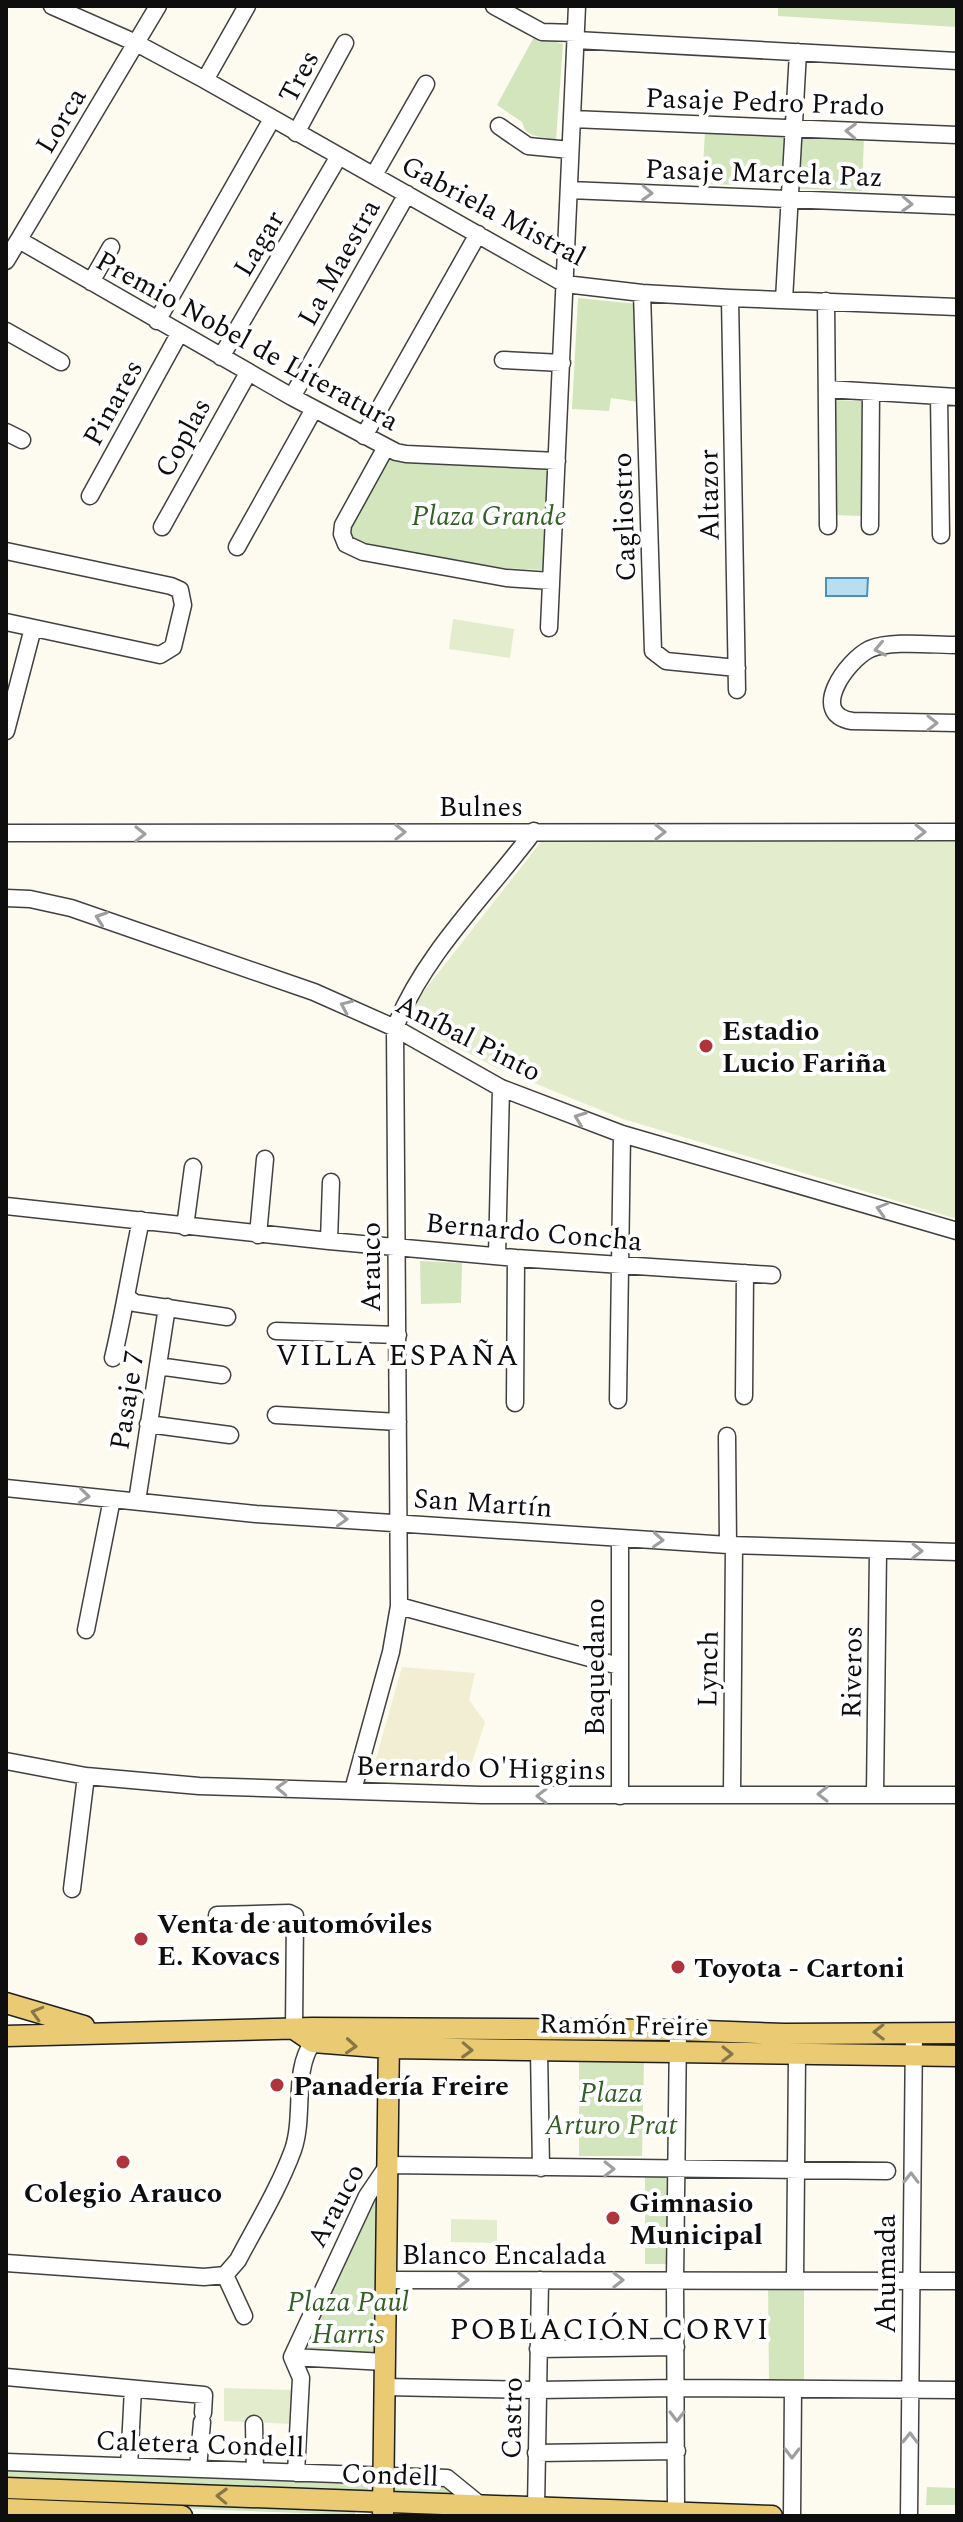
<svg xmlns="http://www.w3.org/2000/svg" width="963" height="2522" viewBox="0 0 963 2522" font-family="Spectral,serif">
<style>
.farmland{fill:#f1eed3}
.green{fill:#d2e5bd}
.pitch{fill:#e3edce}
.water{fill:#baddf0;stroke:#4992bf;stroke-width:2}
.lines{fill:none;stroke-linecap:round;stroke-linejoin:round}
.minor-casing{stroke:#414141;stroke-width:19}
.major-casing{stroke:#1f1f1f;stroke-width:23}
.minor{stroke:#fff;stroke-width:16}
.major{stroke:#eacb74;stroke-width:20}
.oneway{stroke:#9f9f9f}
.oneway2{stroke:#877646}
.poi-dot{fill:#b0343c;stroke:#fff;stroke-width:3}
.labels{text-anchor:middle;stroke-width:8;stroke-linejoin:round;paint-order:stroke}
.street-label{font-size:28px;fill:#0e0e0e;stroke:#fff}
.park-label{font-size:28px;font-style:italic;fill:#325f25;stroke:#fff}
.poi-label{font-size:28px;font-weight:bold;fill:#0e0e0e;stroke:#fff;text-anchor:start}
.neighbourhood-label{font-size:30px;letter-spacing:2px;fill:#0e0e0e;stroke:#fff}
</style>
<rect width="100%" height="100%" fill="#fdfbf0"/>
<path class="farmland" d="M402,1667L475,1673L469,1700L485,1722L471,1765L375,1762Z"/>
<path class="green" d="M778,6H957V27L778,16Z
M535,35L563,44L556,140L532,135L525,130L522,122L497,105Z
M705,131L785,133L783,186L702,184Z
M799,136L864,137L862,191L795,189Z
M578,298L638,304L639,402L611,398L609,411L572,409Z
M830,400L864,401L862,516L833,515Z
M391,453L549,467L545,570L479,567L353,540L346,527Z
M420,1261L462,1263L461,1303L421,1304Z
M579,2060H644L642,2156H579Z
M645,2176H670V2264H645Z
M379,2192L377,2348L370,2355L310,2353L304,2348L370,2193Z
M768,2281H804V2383H769Z
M6,2468L368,2479V2495C344,2495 328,2481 301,2493L6,2482Z
M392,2480L444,2482L465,2498L391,2495Z
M927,2487L957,2488V2505H926Z
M6,2493L356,2506L355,2515L6,2502Z"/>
<path class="pitch" d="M453,619L514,629L510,658L449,649Z
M544,838L957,842V1219L623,1119L497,1068L412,1024L411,1011L417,1000Z
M451,2219L497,2220V2243L451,2242Z
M224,2388L293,2390L291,2424L224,2421Z"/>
<path class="water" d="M826,578H868L867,596H826Z"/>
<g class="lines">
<defs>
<path id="minor" d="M52,6L136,43L205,80L565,284L642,293L730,298L957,307
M494,6L542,32L576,33
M576,40L957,61
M205,80L247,6
M572,119L957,135
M499,126L528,146L570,150
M296,133L345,43
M374,175L426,84
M569,190L957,206
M19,240L292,397L396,452L406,454L557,461
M6,261L158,6
M91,282L111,247
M642,293L653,651L666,661L737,668
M730,298L737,690
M784,300L798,52
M826,301L828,526
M157,321L272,119
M6,331L61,362
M221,357L339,156
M503,360L562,363
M827,389L957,397
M939,396L941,535
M292,397L407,194
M6,432L22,440
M364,436L478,234
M386,447L343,525L342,534L346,544L363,552L506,578L551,581
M90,496L179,334
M870,526L871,392
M162,527L248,373
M237,547L314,409
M6,551L171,586L180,590L183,605L173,647L160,655L6,622
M549,628L577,6
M957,645C933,645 891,640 870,649C847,660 808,714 852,721L957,723
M6,731L33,628
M6,833L957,832
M6,898L30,899L71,908L314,992L395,1028L501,1088L622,1134L957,1231
M6,1206L329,1241L516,1258L772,1275
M185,1227L193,1167
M258,1235L265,1159
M329,1241L331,1182
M497,1256L501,1088
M128,1298L135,1303L227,1317
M276,1331L398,1335
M113,1358C124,1312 131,1266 141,1220
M158,1366L222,1375
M744,1396L745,1273
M618,1400L622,1134
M515,1403L516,1258
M276,1415L398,1422
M148,1424L230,1435
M727,1436L728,1545
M6,1488L256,1514L728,1545L957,1552
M137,1501L167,1307
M399,1606L619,1666
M86,1630L112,1499
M6,1761L86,1776L199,1786L481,1795H957
M353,1790L391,1652L399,1606L395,1028C423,955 487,894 534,831
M732,1794L734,1545
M875,1794L878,1551
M620,1796V1538
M72,1889L86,1776
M217,1915L289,1913L295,1916L294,2029
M539,2050L541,2168
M6,2263L204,2277L225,2275L238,2260C257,2224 279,2188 293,2150C305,2115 292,2071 313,2042
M225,2275L244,2316
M386,2280L957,2281
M795,2280L797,2056
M538,2349L676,2347
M292,2357L367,2196L388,2165L887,2171
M292,2357L301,2378L296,2473
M292,2357L385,2362
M6,2377L204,2395L203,2413
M385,2387L537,2390L677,2388L957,2390
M254,2424L255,2471
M536,2453L677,2451
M6,2462L447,2478L479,2504
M129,2466L133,2389
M198,2469L202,2422
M536,2508L540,2280
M676,2514L675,2280L678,2030
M792,2516L793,2389
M909,2516L914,2032"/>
<path id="major" d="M6,2003L84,2026
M294,2029L313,2042L389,2048L957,2056
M6,2036L312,2028L678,2030L784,2034L957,2033
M6,2488L772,2516
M6,2509L182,2516
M383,2513L389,2037"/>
</defs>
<use href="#minor" class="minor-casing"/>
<use href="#major" class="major-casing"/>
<use href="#minor" class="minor"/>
<use href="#major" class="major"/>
</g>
<defs><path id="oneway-chevron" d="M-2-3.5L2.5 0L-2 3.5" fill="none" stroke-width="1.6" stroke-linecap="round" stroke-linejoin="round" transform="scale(2)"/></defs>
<g class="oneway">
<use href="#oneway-chevron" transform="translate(851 131) rotate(-178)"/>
<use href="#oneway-chevron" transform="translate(647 193) rotate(2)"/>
<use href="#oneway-chevron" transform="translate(907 204) rotate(2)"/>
<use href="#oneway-chevron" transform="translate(880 649) rotate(168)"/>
<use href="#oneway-chevron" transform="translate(932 723)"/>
<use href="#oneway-chevron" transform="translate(400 832)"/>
<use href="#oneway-chevron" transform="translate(660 832)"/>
<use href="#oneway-chevron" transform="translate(920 832) rotate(1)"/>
<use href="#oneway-chevron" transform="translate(140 834)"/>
<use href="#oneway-chevron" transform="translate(101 918) rotate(-161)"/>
<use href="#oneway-chevron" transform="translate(346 1006) rotate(-156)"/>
<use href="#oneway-chevron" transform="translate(580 1118) rotate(-159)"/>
<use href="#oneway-chevron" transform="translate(882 1209) rotate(-164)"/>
<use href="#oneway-chevron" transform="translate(84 1496) rotate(6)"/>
<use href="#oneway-chevron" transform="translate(342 1519) rotate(3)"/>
<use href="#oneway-chevron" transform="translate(658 1540) rotate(3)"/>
<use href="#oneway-chevron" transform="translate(917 1551) rotate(1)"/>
<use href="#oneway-chevron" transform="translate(282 1788) rotate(-178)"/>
<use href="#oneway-chevron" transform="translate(823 1794) rotate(-180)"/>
<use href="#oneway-chevron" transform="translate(542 1796) rotate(-180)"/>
<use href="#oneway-chevron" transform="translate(609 2169) rotate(1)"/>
<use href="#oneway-chevron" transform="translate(911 2178) rotate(-89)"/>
<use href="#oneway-chevron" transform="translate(463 2280)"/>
<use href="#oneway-chevron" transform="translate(618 2280)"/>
<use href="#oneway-chevron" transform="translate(677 2416) rotate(90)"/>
<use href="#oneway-chevron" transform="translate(910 2438) rotate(-89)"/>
<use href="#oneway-chevron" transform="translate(792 2453) rotate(90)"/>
</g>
<g class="oneway2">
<use href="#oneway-chevron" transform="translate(37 2013) rotate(-164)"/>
<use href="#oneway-chevron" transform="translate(879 2032) rotate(179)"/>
<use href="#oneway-chevron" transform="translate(351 2046) rotate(4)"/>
<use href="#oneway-chevron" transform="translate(467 2050) rotate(2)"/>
<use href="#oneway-chevron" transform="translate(727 2054) rotate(1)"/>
<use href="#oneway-chevron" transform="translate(222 2496) rotate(-178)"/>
</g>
<g class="poi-dot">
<circle cx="706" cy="1046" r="8"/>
<circle cx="141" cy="1939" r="8"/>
<circle cx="678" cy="1967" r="8"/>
<circle cx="277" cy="2085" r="8"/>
<circle cx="123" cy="2162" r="8"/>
<circle cx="613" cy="2218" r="8"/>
</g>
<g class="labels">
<g class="street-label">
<text transform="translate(298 76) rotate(-62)" y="10">Tres</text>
<text transform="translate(765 101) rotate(2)" y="10">Pasaje Pedro Prado</text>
<text transform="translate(60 120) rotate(-59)" y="10">Lorca</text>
<text transform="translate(764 172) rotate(2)" y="10">Pasaje Marcela Paz</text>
<text transform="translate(494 210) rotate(28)" y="10">Gabriela Mistral</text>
<text transform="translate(258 243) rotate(-59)" y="10">Lagar</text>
<text transform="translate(338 262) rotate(-61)" y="10">La Maestra</text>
<text transform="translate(248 340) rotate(29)" y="10">Premio Nobel de Literatura</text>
<text transform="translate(112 402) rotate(-61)" y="10">Pinares</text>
<text transform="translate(182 437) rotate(-61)" y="10">Coplas</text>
<text transform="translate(708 495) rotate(-91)" y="10">Altazor</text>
<text transform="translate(623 517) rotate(-92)" y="10">Cagliostro</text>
<text x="481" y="816">Bulnes</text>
<text transform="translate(469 1037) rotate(27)" y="10">Aníbal Pinto</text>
<text transform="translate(534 1231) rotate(5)" y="10">Bernardo Concha</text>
<text transform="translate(370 1267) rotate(-90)" y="10">Arauco</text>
<text transform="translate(126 1400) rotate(-81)" y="10">Pasaje 7</text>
<text transform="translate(483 1502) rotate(4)" y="10">San Martín</text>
<text transform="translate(594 1667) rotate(-90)" y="10">Baquedano</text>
<text transform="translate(707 1669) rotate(-89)" y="10">Lynch</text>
<text transform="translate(851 1672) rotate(-89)" y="10">Riveros</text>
<text transform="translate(481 1767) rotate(1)" y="10">Bernardo O'Higgins</text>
<text transform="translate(624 2024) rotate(1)" y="10">Ramón Freire</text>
<text transform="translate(335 2205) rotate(-62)" y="10">Arauco</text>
<text x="504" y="2264">Blanco Encalada</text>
<text transform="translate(885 2274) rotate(-90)" y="10">Ahumada</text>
<text transform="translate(511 2418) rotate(-89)" y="10">Castro</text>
<text transform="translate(200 2443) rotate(2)" y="10">Caletera Condell</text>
<text transform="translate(390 2474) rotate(2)" y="10">Condell</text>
</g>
<g class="park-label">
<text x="489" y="525">Plaza Grande</text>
<text x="611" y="2102">Plaza<tspan x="611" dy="32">Arturo Prat</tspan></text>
<text x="348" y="2311">Plaza Paul<tspan x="348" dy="32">Harris</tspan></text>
</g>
<g class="poi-label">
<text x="722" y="1040">Estadio<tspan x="722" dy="32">Lucio Fariña</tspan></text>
<text x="157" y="1933">Venta de automóviles<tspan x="157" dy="32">E. Kovacs</tspan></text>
<text x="694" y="1977">Toyota - Cartoni</text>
<text x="293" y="2095">Panadería Freire</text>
<text x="123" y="2202" text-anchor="middle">Colegio Arauco</text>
<text x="629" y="2212">Gimnasio<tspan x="629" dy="32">Municipal</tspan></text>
</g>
<g class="neighbourhood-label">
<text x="398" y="1365">VILLA ESPAÑA</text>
<text x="610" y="2339">POBLACIÓN CORVI</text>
</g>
</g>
<rect width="963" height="2522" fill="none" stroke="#0e0e0e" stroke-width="16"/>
</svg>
